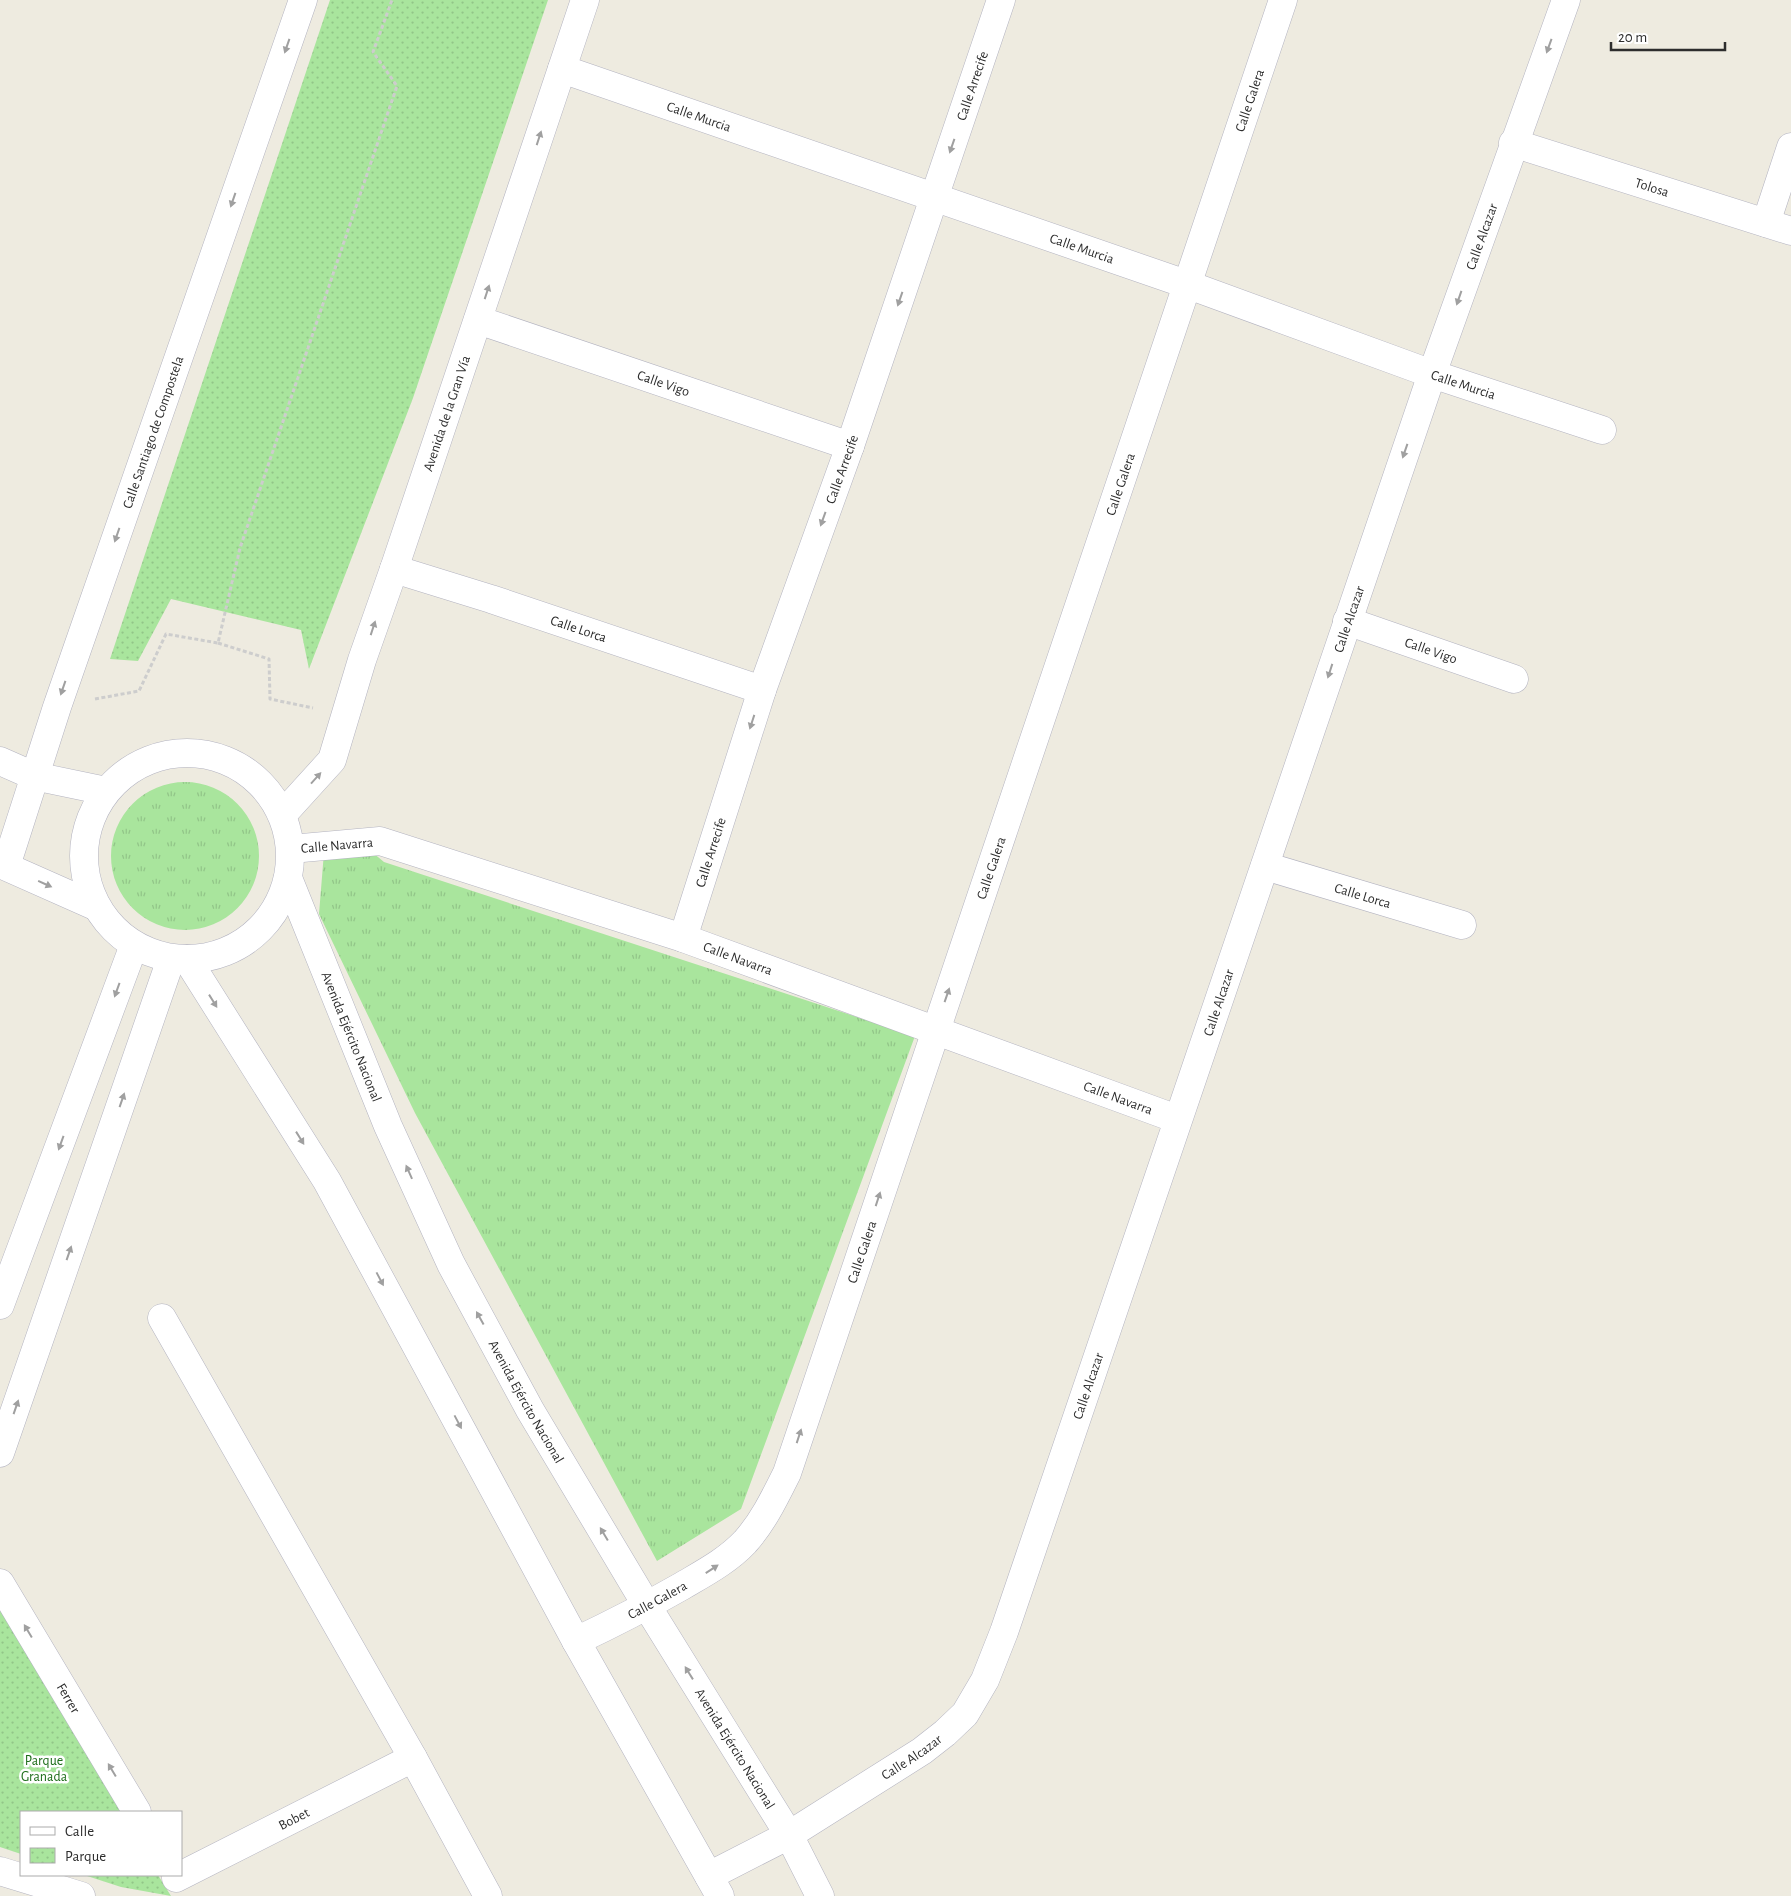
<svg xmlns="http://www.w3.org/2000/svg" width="1791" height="1896" viewBox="0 0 1791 1896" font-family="'Alegreya Sans',sans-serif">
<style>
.grass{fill:url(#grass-tufts)}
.park{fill:url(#park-dots)}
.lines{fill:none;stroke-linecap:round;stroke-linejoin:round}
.street-casing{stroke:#b3b3c0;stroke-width:29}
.secondary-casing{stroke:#b3b3c0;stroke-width:29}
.path{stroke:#cdcdcd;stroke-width:3;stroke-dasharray:4 2.5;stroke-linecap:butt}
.street{stroke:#fff;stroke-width:28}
.secondary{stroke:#fff;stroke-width:28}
.oneway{fill:#a0a0a0}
.labels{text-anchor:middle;stroke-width:5;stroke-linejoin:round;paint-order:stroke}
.street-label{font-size:14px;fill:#2d2d2d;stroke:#fff}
.park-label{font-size:14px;fill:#1e6d1a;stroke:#fff}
</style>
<defs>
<pattern id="grass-tufts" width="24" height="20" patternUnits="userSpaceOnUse" patternTransform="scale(1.25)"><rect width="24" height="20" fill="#a9e59d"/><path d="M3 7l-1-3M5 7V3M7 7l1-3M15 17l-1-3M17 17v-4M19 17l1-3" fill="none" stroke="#92c588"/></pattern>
<pattern id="park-dots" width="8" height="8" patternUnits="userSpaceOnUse" patternTransform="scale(1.25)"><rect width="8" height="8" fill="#a9e59d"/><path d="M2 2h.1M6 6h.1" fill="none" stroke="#92c588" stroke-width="1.8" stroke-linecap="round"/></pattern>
</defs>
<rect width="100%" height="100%" fill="#eeebe0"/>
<path class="grass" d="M111 856a74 74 0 1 1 148 0a74 74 0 1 1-148 0Z
M354,837L384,862L915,1036L741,1509L657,1561L415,1113L319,914L324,852Z"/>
<path class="park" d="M330,0H548L413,398L309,669L301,630L171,599L138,661L110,659Z
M0,1607L121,1812H21V1854L0,1847Z
M84,1875H158L171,1896L121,1887Z"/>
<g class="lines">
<defs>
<g id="street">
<path id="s1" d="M562,69L1186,284L1432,374L1602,430"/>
<path id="s2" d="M1513,143L1791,231"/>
<path d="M1766,223L1791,147"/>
<path id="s3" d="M478,320L850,446"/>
<path id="s4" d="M394,569L491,599L762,690"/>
<path id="s5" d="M1347,621L1514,679"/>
<path id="s6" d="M283,814L332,760L362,660L394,569L585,0"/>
<path id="s7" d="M291,849L380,841L683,938L1177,1119"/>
<path id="s8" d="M6,866L57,707L303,0"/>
<path id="s9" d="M1265,866L1462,925"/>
<path id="s10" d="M683,938L762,690L850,446L1001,0"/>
<path d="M0,1305L134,945"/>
<path d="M162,1318L413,1758L488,1896"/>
<path d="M0,1453L171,959"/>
<path id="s11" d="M0,1583L137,1812"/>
<path id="s12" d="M576,1641C612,1624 647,1606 682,1586C704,1573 727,1561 745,1542C763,1522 775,1497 787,1473L1283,0"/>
<path d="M0,1871L81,1896"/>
<path id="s13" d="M709,1876L789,1835L922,1751L945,1733L965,1714L985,1680L1004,1632L1432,374L1566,0"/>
<path id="s14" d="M176,1878L413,1758"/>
</g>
<g id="secondary">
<circle cx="187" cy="856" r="103"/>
<path d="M0,761L34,776L106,791"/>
<path d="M0,864L97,907"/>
<path id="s15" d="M288,878L388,1126L451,1264L530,1410L647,1606L789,1835L820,1896"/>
<path d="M187,959L327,1181L576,1641L720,1896"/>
</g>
</defs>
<use href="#street" class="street-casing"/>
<use href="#secondary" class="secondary-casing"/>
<path class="path" d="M218,643L269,659L270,699L313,708
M95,699L139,691L166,634L218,643L240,548L397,86L373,52L392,0"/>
<use href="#street" class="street"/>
<use href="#secondary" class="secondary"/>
</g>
<defs><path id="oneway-solid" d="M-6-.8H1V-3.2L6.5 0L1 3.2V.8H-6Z" transform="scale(1.25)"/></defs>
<g class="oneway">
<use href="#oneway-solid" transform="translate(287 46) rotate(109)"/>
<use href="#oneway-solid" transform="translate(1549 46) rotate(110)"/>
<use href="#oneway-solid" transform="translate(539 138) rotate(-72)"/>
<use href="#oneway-solid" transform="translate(952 146) rotate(109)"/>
<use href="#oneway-solid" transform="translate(233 200) rotate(109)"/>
<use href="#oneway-solid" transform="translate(487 292) rotate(-72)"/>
<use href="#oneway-solid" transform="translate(1459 298) rotate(109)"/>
<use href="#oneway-solid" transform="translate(900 299) rotate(109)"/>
<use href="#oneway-solid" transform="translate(1405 451) rotate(109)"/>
<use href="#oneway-solid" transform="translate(823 519) rotate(110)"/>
<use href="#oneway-solid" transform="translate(117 535) rotate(109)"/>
<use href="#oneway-solid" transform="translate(373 628) rotate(-72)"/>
<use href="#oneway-solid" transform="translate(1330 671) rotate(108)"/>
<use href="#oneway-solid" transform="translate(63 688) rotate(109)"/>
<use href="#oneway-solid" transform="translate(752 722) rotate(108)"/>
<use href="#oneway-solid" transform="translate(316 778) rotate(-48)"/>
<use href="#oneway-solid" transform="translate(45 884) rotate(24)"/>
<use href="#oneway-solid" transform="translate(117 990) rotate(110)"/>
<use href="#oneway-solid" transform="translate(947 995) rotate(-71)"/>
<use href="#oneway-solid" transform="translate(213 1001) rotate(58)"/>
<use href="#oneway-solid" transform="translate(122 1100) rotate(-71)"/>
<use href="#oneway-solid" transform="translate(300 1138) rotate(58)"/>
<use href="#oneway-solid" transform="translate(61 1143) rotate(110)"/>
<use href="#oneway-solid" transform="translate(409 1172) rotate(-114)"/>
<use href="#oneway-solid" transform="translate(878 1199) rotate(-72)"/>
<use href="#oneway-solid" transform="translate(69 1253) rotate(-71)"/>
<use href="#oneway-solid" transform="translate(380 1279) rotate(62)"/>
<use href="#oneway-solid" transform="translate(480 1318) rotate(-119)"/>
<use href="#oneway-solid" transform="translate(16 1407) rotate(-71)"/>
<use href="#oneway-solid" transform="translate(458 1422) rotate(62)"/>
<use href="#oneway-solid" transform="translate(799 1436) rotate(-72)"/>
<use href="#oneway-solid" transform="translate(604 1534) rotate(-121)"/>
<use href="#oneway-solid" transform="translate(712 1569) rotate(-33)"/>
<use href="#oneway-solid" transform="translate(28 1631) rotate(-121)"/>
<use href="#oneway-solid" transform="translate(689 1673) rotate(-122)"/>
<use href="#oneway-solid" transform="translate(112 1770) rotate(-121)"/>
</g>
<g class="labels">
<g class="street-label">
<text dy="5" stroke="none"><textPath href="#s10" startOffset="900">Calle Arrecife</textPath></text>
<text dy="5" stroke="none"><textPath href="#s12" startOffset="1726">Calle Galera</textPath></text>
<text dy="5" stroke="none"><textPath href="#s1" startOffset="145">Calle Murcia</textPath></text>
<text dy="5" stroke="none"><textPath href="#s2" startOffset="146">Tolosa</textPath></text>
<text dy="5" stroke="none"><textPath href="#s13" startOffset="1870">Calle Alcazar</textPath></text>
<text dy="5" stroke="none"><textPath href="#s1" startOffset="550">Calle Murcia</textPath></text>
<text dy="5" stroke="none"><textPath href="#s3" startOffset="196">Calle Vigo</textPath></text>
<text dy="5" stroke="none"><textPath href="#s1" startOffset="955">Calle Murcia</textPath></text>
<text dy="5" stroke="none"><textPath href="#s6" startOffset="438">Avenida de la Gran Vía</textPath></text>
<text dy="5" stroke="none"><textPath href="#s8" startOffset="458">Calle Santiago de Compostela</textPath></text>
<text dy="5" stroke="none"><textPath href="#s10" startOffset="495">Calle Arrecife</textPath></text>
<text dy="5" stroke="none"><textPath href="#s12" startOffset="1321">Calle Galera</textPath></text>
<text dy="5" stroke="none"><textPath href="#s13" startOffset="1465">Calle Alcazar</textPath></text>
<text dy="5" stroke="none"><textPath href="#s4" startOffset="194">Calle Lorca</textPath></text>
<text dy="5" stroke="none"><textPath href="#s5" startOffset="89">Calle Vigo</textPath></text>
<text dy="5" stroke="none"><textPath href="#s7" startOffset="46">Calle Navarra</textPath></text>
<text dy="5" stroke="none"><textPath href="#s10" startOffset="90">Calle Arrecife</textPath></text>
<text dy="5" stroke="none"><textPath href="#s12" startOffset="916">Calle Galera</textPath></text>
<text dy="5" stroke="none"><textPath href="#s9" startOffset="102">Calle Lorca</textPath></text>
<text dy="5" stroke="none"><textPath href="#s7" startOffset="466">Calle Navarra</textPath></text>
<text dy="5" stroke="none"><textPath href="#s13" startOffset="1060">Calle Alcazar</textPath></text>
<text dy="5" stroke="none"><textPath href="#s15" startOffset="171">Avenida Ejército Nacional</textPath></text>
<text dy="5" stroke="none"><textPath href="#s7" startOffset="871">Calle Navarra</textPath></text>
<text dy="5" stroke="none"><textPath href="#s12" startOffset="511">Calle Galera</textPath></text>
<text dy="5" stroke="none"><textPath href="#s13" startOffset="655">Calle Alcazar</textPath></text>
<text dy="5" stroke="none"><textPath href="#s15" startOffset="576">Avenida Ejército Nacional</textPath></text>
<text dy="5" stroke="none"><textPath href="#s12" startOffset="91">Calle Galera</textPath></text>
<text dy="5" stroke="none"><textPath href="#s11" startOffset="134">Ferrer</textPath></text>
<text dy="5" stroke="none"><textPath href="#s15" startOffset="981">Avenida Ejército Nacional</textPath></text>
<text dy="5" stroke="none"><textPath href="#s13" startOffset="235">Calle Alcazar</textPath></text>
<text dy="5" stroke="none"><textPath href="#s14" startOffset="132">Bobet</textPath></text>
</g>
<g class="park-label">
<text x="44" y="1765">Parque<tspan x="44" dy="16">Granada</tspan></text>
</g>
</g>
<rect x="20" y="1811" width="162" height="65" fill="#ffffff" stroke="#ababab"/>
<rect x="30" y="1827" width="25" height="8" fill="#ffffff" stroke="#ababab"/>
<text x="65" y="1836" font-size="15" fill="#2d2d2d">Calle</text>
<rect x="30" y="1848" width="25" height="15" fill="url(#park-dots)" stroke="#ababab"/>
<text x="65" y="1861" font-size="15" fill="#2d2d2d">Parque</text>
<path d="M1611 42v8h114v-8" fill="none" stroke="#2d2d2d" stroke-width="2.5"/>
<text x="1618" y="42" font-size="15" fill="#2d2d2d" stroke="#ffffff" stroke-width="4" paint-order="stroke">20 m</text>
</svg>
